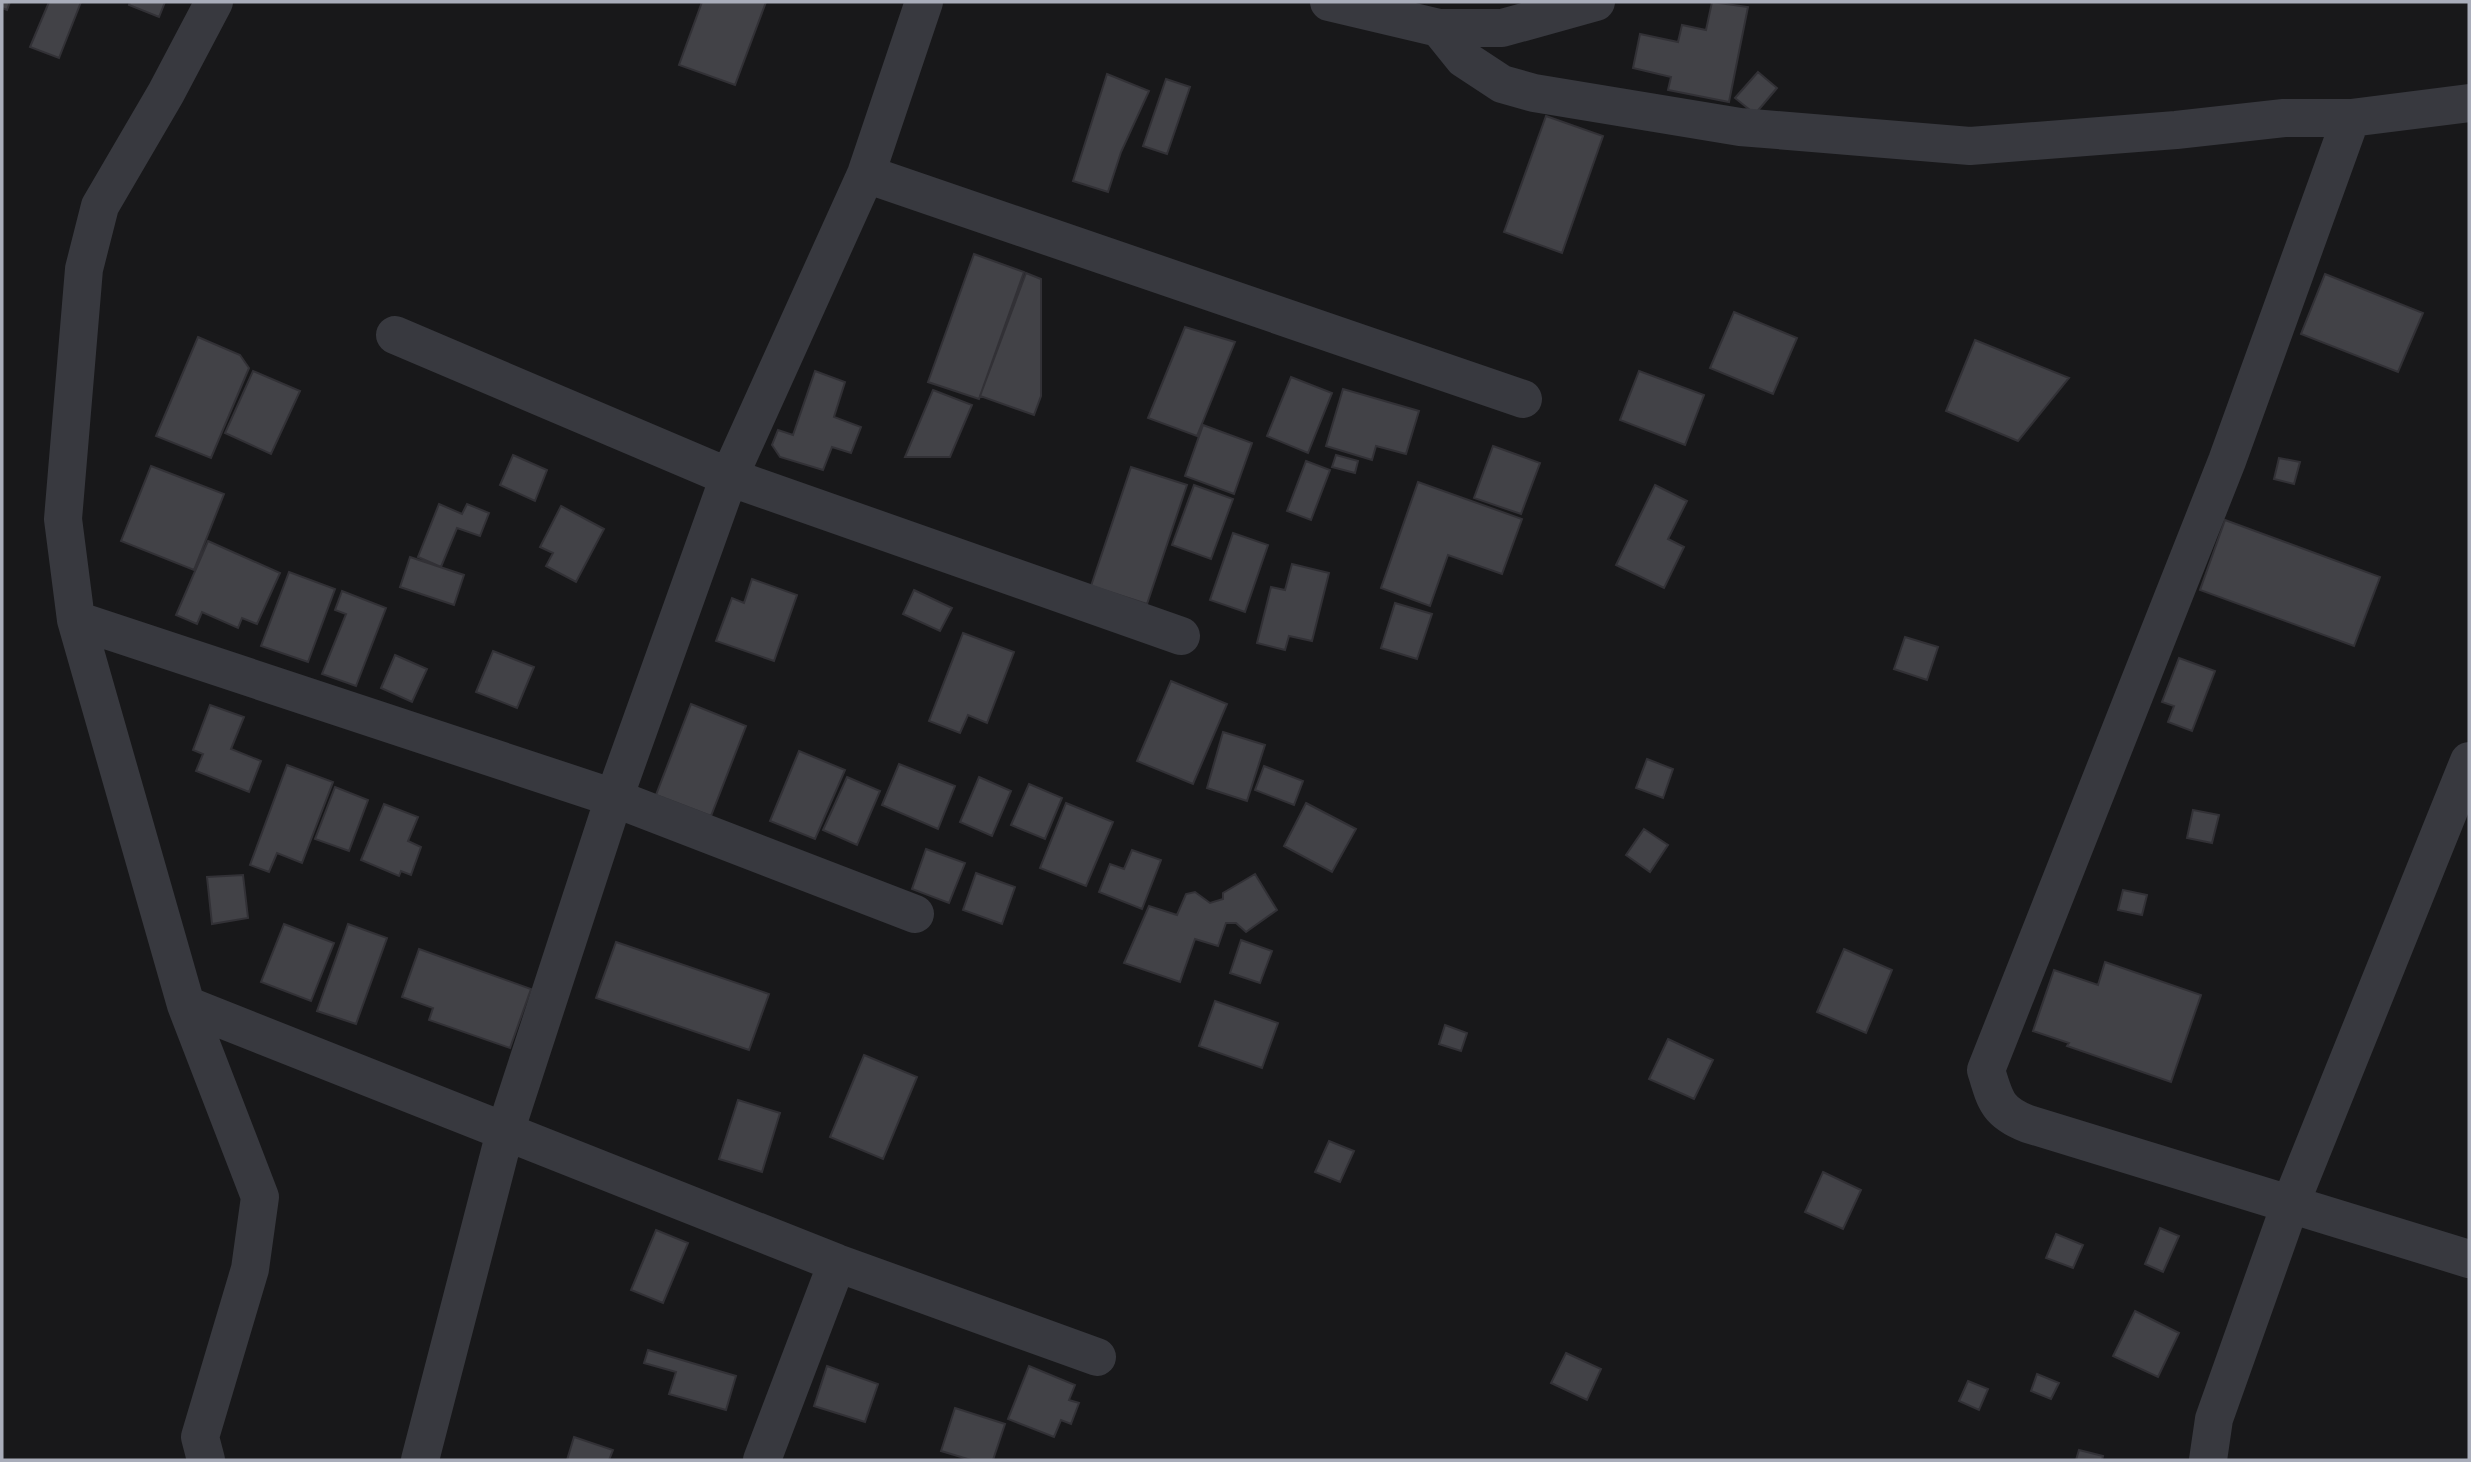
<svg xmlns="http://www.w3.org/2000/svg" width="2471" height="1462" viewBox="0 0 2471 1462" font-family="'Nunito Sans',sans-serif">
<style>
.building{fill:#424247;stroke:#323136;stroke-width:2}
.lines{fill:none;stroke-linecap:round;stroke-linejoin:round}
.street{stroke:#38393f;stroke-width:38}
</style>
<rect width="100%" height="100%" fill="#18181a"/>
<path class="building" d="M2,2H10L7,10L2,8Z
M49,2H81L59,58L30,47Z
M130,2H165L159,17L129,5Z
M702,2H766L735,85L679,65Z
M1712,2L1748,7L1729,102L1668,90L1671,77L1633,68L1640,34L1678,42L1682,25L1706,30Z
M1758,72L1777,88L1755,114L1735,98Z
M1107,74L1149,91L1121,152L1108,192L1073,181Z
M1166,79L1190,87L1167,154L1143,146Z
M1546,116L1603,136L1562,253L1504,232Z
M974,254L1024,272L979,399L928,382Z
M1026,273L1041,279V396L1034,415L980,396Z
M2325,274L2423,313L2398,372L2301,334Z
M1734,312L1797,338L1773,394L1710,368Z
M1185,327L1235,342L1197,436L1148,418Z
M198,337L240,355L249,368L211,458L156,436Z
M1975,340L2069,378L2018,441L1946,411Z
M253,371L300,391L271,454L225,433Z
M815,371L845,382L834,417L861,427L851,453L832,447L823,470L780,457L772,445L778,430L793,435Z
M1639,371L1704,395L1685,445L1620,420Z
M1291,377L1332,393L1308,453L1267,436Z
M1343,389L1419,411L1406,454L1376,446L1372,460L1326,446Z
M933,390L972,405L950,457H905Z
M1203,425L1252,443L1234,494L1185,476Z
M1493,446L1540,463L1521,514L1474,498Z
M513,455L547,470L535,501L500,485Z
M1336,455L1358,461L1355,473L1332,467Z
M2279,458L2300,462L2294,484L2274,479Z
M1306,461L1330,470L1311,520L1287,511Z
M151,466L224,494L194,570L121,541Z
M1131,467L1187,485L1147,604L1091,586Z
M1418,482L1522,519L1502,574L1448,555L1430,606L1381,588Z
M1194,485L1233,499L1211,559L1172,545Z
M1655,485L1687,501L1668,539L1684,547L1664,588L1616,565Z
M439,504L462,514L467,504L489,513L480,536L457,528L441,567L418,557Z
M561,506L604,529L576,582L546,566L553,553L540,547Z
M2225,520L2380,577L2354,646L2200,590Z
M1233,533L1268,545L1245,612L1210,600Z
M208,541L280,573L257,624L242,618L238,628L202,612L197,624L176,615Z
M410,557L464,575L454,605L400,587Z
M1292,564L1329,573L1312,641L1289,636L1285,650L1257,643L1271,587L1285,590Z
M289,572L335,589L308,662L261,646Z
M752,579L797,595L774,661L716,641L732,598L744,603Z
M914,590L952,608L940,631L903,614Z
M342,591L386,608L356,686L322,674L346,614L335,610Z
M1395,603L1432,614L1417,659L1381,648Z
M963,633L1014,652L987,723L968,715L960,733L929,721Z
M1905,637L1938,647L1927,680L1894,669Z
M493,651L534,667L517,708L476,692Z
M395,655L427,669L412,702L381,688Z
M2179,658L2215,671L2192,731L2168,722L2174,706L2162,702Z
M1171,681L1227,704L1193,784L1137,761Z
M691,704L746,726L711,816L656,795Z
M210,705L244,717L231,749L261,761L249,792L196,771L203,754L193,750Z
M1223,732L1265,745L1247,801L1207,788Z
M799,751L845,770L815,839L770,821Z
M1647,759L1673,769L1663,798L1636,788Z
M899,764L955,786L938,829L882,805Z
M287,765L333,782L302,863L277,853L269,872L250,865Z
M1264,766L1303,781L1294,805L1255,790Z
M847,777L880,791L857,845L823,830Z
M979,777L1011,791L992,836L960,822Z
M1029,784L1062,798L1045,839L1011,825Z
M335,787L368,800L349,851L315,839Z
M1066,803L1113,822L1086,886L1040,868Z
M1306,803L1356,829L1332,872L1284,846Z
M384,804L418,817L408,841L421,847L411,875L401,871L399,876L361,860Z
M2193,810L2219,815L2212,843L2187,838Z
M1644,829L1668,845L1650,872L1626,855Z
M926,849L965,863L949,903L912,889Z
M1132,850L1161,860L1142,909L1099,892L1110,864L1124,869Z
M976,873L1015,887L1002,924L963,910Z
M1255,874L1277,910L1246,932L1236,923H1226L1218,946L1195,939L1180,982L1124,963L1149,906L1177,915L1186,894L1195,892L1210,903L1223,899V893Z
M243,875L248,918L212,924L207,877Z
M2123,890L2147,895L2142,915L2118,910Z
M284,924L334,943L311,1001L261,982Z
M348,924L387,938L356,1024L317,1011Z
M1241,940L1272,951L1260,983L1230,973Z
M616,942L769,994L749,1050L596,998Z
M419,949L531,989L510,1048L429,1020L433,1008L402,997Z
M1844,949L1892,970L1866,1033L1817,1012Z
M2105,962L2201,995L2171,1082L2067,1046L2069,1043L2033,1031L2054,970L2098,985Z
M1215,1001L1278,1023L1262,1068L1199,1046Z
M1445,1025L1467,1033L1461,1051L1439,1044Z
M1668,1039L1713,1060L1694,1099L1649,1079Z
M864,1055L917,1077L883,1159L830,1137Z
M738,1100L780,1113L762,1172L719,1159Z
M1329,1141L1354,1151L1340,1182L1315,1172Z
M1823,1172L1861,1190L1843,1229L1805,1212Z
M2160,1228L2179,1236L2163,1272L2145,1264Z
M656,1230L688,1243L663,1303L631,1290Z
M2056,1234L2083,1245L2073,1268L2046,1258Z
M2135,1311L2179,1333L2158,1377L2113,1356Z
M648,1350L736,1376L726,1410L669,1394L676,1372L644,1363Z
M1566,1353L1601,1369L1587,1400L1551,1383Z
M827,1366L878,1384L865,1422L814,1406Z
M1029,1366L1075,1385L1069,1400L1079,1403L1071,1424L1061,1420L1054,1437L1008,1419Z
M2037,1374L2059,1383L2051,1399L2031,1391Z
M1968,1381L1988,1389L1979,1410L1959,1401Z
M955,1408L1005,1424L993,1460H971L941,1451Z
M574,1437L613,1450L609,1460H567Z
M2079,1450L2103,1456L2102,1460H2076Z"/>
<g class="lines">
<path class="street" d="M1329,2L1439,28H1502L1596,2
M1439,28L1464,59L1502,84L1534,93L1740,127L1970,146L2176,130L2284,118H2351L2469,103
M2351,118L2227,461L1986,1070C1995,1100 1997,1112 2028,1124L2469,1259
M866,174L1523,399
M395,335L729,477L1181,636
M76,620L614,798L915,914
M186,1005L837,1263L1097,1357
M206,1460L200,1437L250,1269L260,1197L186,1005L76,620L63,519L84,269L100,206L166,93L214,2
M420,1460L505,1132L614,798L729,477L866,174L924,2
M762,1460L837,1263
M2208,1460L2214,1419L2290,1205L2469,761"/>
</g>
<rect width="2471" height="1462" fill="none" stroke="#a9adba" stroke-width="7"/>
</svg>
